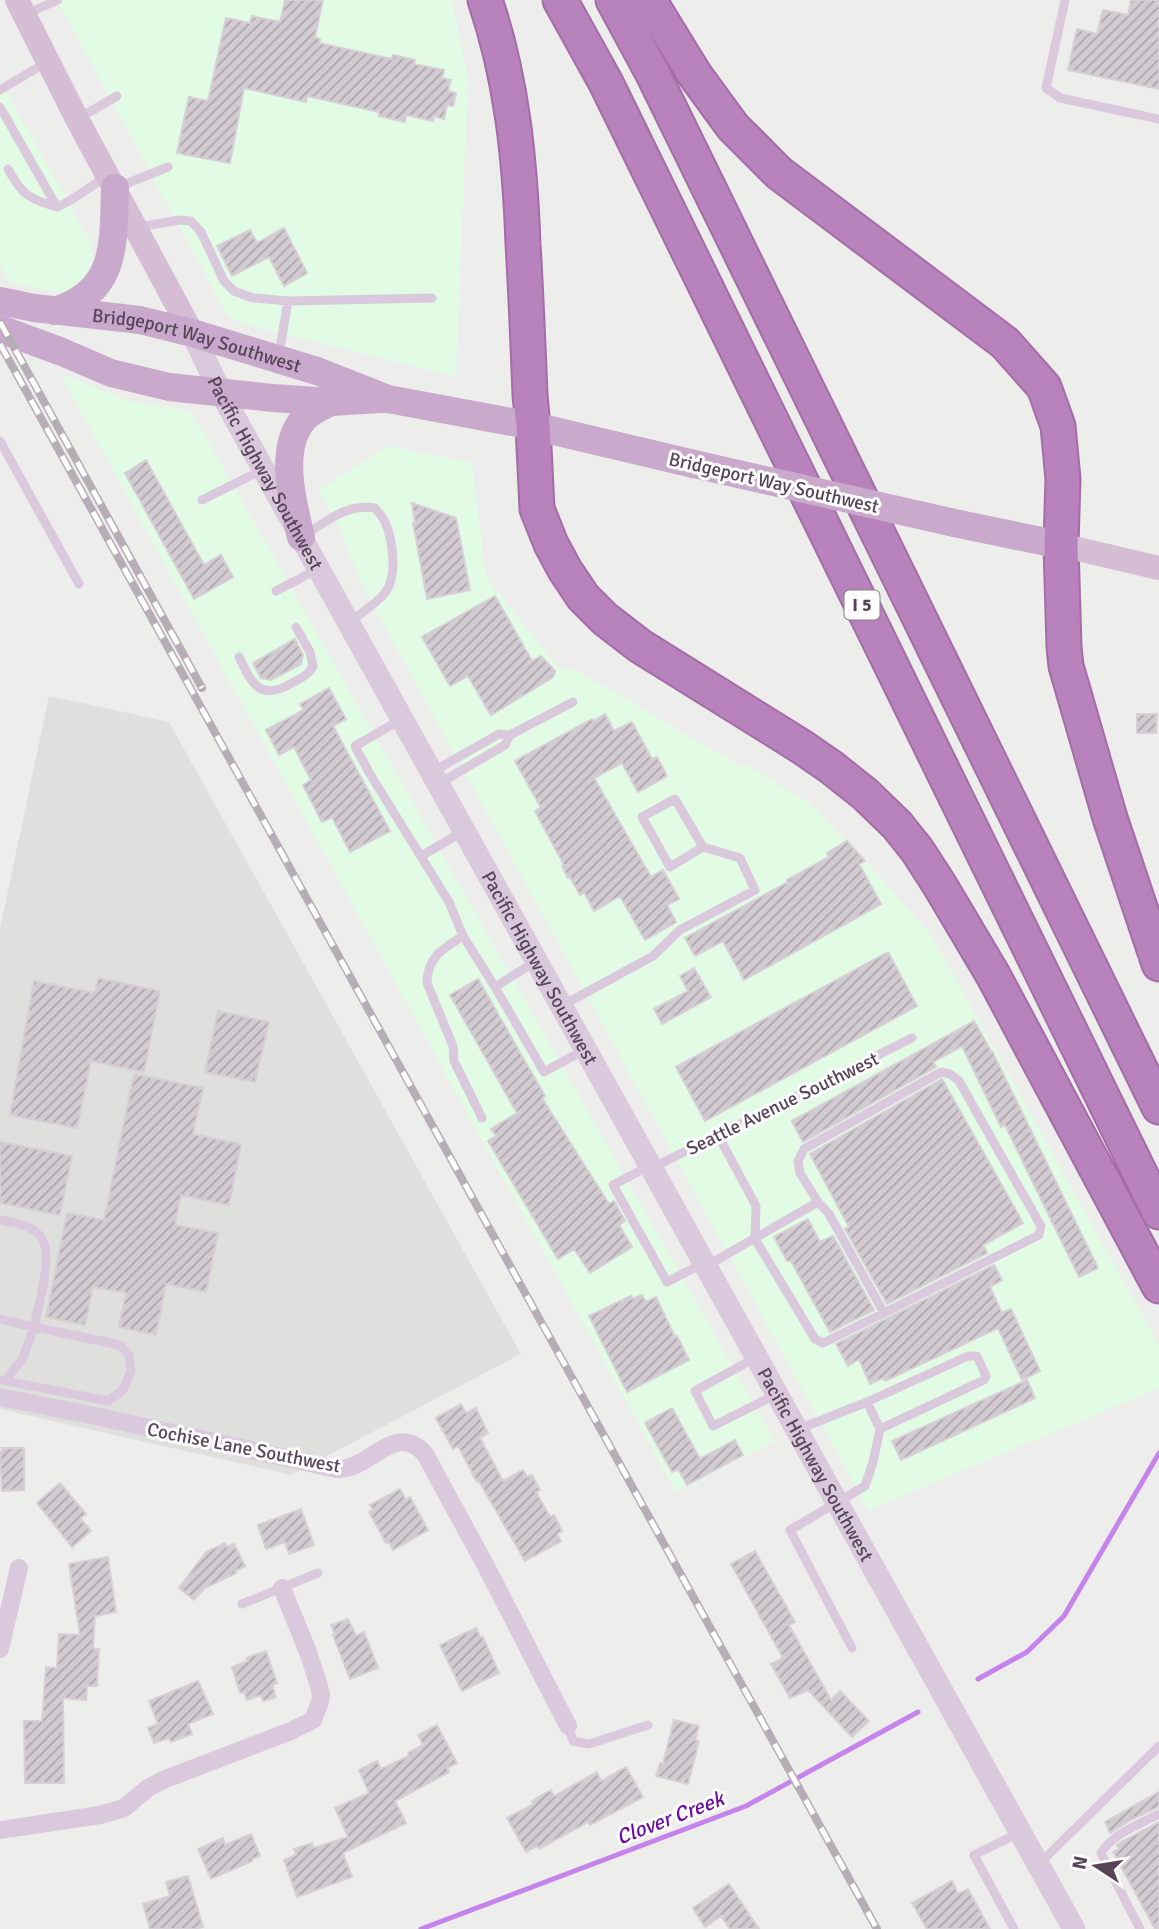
<svg xmlns="http://www.w3.org/2000/svg" width="1159" height="1929" viewBox="0 0 1159 1929" font-family="Signika,sans-serif">
<style>
.commercial{fill:#e2fbe5}
.education{fill:#dfdfdd}
.lines{fill:none;stroke-linecap:round;stroke-linejoin:round}
.stream{stroke:#c583ec;stroke-width:5}
.building{fill:url(#building-hatch);stroke:#d7cfd6;stroke-width:2}
.motorway-casing{stroke:#a46da8;stroke-width:37}
.service{stroke:#dac9dd;stroke-width:9}
.minor{stroke:#dac9dd;stroke-width:18}
.tertiary{stroke:#dac9dd;stroke-width:23}
.secondary{stroke:#d4bdd5;stroke-width:24}
.primary{stroke:#c9aacc;stroke-width:28}
.motorway{stroke:#b882bc;stroke-width:33}
.rail-casing{stroke:#b6adb6;stroke-width:8}
.rail{stroke:#fff;stroke-width:5;stroke-dasharray:16;stroke-linecap:butt}
.primary-bridge{stroke:#c9aacc;stroke-width:28}
.labels{text-anchor:middle;stroke-width:6;stroke-linejoin:round;paint-order:stroke}
.shield{fill:#fff;stroke:#897c8b;stroke-width:2}
.shield-label{font-size:18px;font-weight:bold;fill:#574459}
.street-label{font-size:19px;fill:#574459;stroke:#fff}
.water-label{font-size:21px;font-style:italic;fill:#6c0aa6;stroke:#fff}
</style>
<defs>
<pattern id="building-hatch" width="6" height="6" patternUnits="userSpaceOnUse" patternTransform="scale(1.75)"><rect width="6" height="6" fill="#d3cbd2"/><path d="M-1 1l2-2M0 6l6-6M5 7l2-2" fill="none" stroke="#aea6ad"/></pattern>
</defs>
<rect width="100%" height="100%" fill="#edeeeb"/>
<path class="commercial" d="M57,0H452L468,79L456,377L244,324L238,322L227,315Z
M0,81L91,243L93,259L88,274L83,281L69,290L61,293L10,283L0,264Z
M60,374L128,401L181,409L191,414L196,420L775,1441L676,1492Z
M388,446L472,463L486,577L558,667L576,670L743,768L745,764L808,803L869,864L933,938L1159,1345V1388L868,1510L360,581L343,537L319,490Z"/>
<path class="education" d="M49,696L169,722L521,1354L291,1475L0,1409V929Z"/>
<g class="lines">
<path class="stream" d="M978,1679L1027,1652L1064,1616L1159,1453
M421,1929L746,1806L918,1712"/>
</g>
<path class="building" d="M285,0H323L315,37L320,39L319,43L392,59L393,55L415,60L414,64L444,70L442,78L451,80L448,91L456,93L453,106L447,105L444,119L434,116L433,121L406,115L405,122L379,116V112L307,96L306,102L244,88L230,163L177,153L189,97L208,101L226,18L250,23L252,16L280,22Z
M1131,0H1159V89L1068,70L1077,29L1097,34L1103,10L1128,15Z
M284,228L307,273L284,286L269,257L232,276L217,246L250,230L257,243Z
M146,460L204,565L221,555L233,577L194,599L125,473Z
M412,503L456,518L470,590L427,599L413,523L415,522Z
M495,596L532,661L541,656L555,671L553,677L491,715L468,676L450,686L422,637Z
M295,639L303,655L301,664L271,680L261,678L253,663Z
M329,688L346,719L333,726L390,831L350,852L332,817L322,822L303,785L311,780L294,747L279,755L266,730L304,710L300,704Z
M605,714L614,731L632,722L652,759L657,757L667,776L638,792L622,763L594,778L651,877L663,870L679,899L667,905L676,922L645,940L620,896L594,911L584,892L580,895L570,877L568,878L562,866L564,865L535,811L541,808L515,761L592,719L593,721Z
M1137,714H1157L1156,733H1137Z
M847,841L865,861L859,864L881,904L744,980L723,941L695,956L685,938L788,882L787,880L829,857L827,853Z
M888,952L917,1006L705,1121L676,1067Z
M694,968L711,997L662,1024L654,1009L688,991L680,976Z
M98,978L160,991L144,1072L91,1061L77,1128L10,1115L34,981L95,993Z
M478,979L545,1096L542,1098L609,1204L614,1201L625,1221L619,1225L632,1247L590,1273L574,1249L558,1259L488,1141L496,1136L491,1129L517,1113L450,995Z
M218,1011L269,1022L255,1082L205,1072Z
M974,1021L991,1051H992L1098,1268L1079,1277L1005,1125L1001,1127L962,1046L933,1062L936,1067L803,1142L792,1121Z
M134,1074L203,1088L193,1134L241,1144L229,1205L181,1195L175,1225L218,1233L206,1292L166,1284L156,1335L119,1327L126,1293L93,1287L85,1325L46,1317L67,1213L104,1220Z
M942,1079L1023,1223L983,1245L987,1253L887,1304L845,1229L849,1227L810,1154Z
M0,1142L72,1156L60,1215L0,1203Z
M808,1219L820,1242L833,1236L874,1310L830,1332L791,1261H787L774,1237Z
M994,1265L1002,1280L990,1287L1002,1313L1011,1309L1040,1371L1022,1380L998,1328L885,1381L883,1378L870,1384L859,1359L848,1366L836,1344Z
M642,1295L646,1302L656,1297L675,1337L677,1336L689,1360L627,1392L589,1316L631,1296L632,1299Z
M1027,1380L1035,1398L901,1460L892,1441Z
M461,1404L466,1413L476,1408L488,1433L480,1438L503,1481L523,1470L527,1477L532,1475L540,1490L536,1492L550,1517L554,1515L562,1531L557,1534L561,1541L525,1561L479,1481L477,1482L458,1446L453,1449L436,1418Z
M672,1408L700,1459L735,1440L743,1455L687,1485L678,1469L672,1472L645,1423Z
M2,1448H24V1490L2,1491L0,1452H2Z
M60,1483L86,1514L80,1518L91,1531L72,1547L37,1503Z
M400,1489L406,1500L410,1497L428,1530L393,1550L389,1542L386,1543L369,1512L373,1510L370,1505Z
M301,1509L314,1545L289,1554L285,1542L266,1549L258,1525Z
M225,1543L227,1547L234,1544L245,1566L235,1571L236,1573L205,1588L194,1600L179,1588L206,1552Z
M755,1551L795,1622L789,1625L831,1700L840,1691L869,1721L852,1737L808,1690L790,1698L771,1664L783,1658L731,1564Z
M108,1557L116,1612L95,1616L93,1649H99L97,1686H87L86,1700L63,1698L64,1783H25L24,1721H42L46,1667L57,1668L59,1634L80,1635L69,1564Z
M348,1619L356,1636L364,1632L378,1668L350,1679L333,1635L335,1634L331,1625Z
M476,1628L481,1638L483,1637L499,1673L462,1691L440,1645Z
M266,1651L277,1683L272,1685L276,1697L263,1701L261,1695L247,1700L244,1692L240,1693L232,1667L248,1661L246,1658Z
M198,1681L213,1714L188,1724L192,1734L171,1742L169,1738L154,1743L148,1728L158,1724L149,1701Z
M674,1720L699,1726L695,1740L699,1741L688,1784L656,1776L660,1763L663,1764Z
M437,1725L457,1763L447,1768L449,1772L395,1801L406,1823L343,1853L352,1877L297,1897L284,1860L296,1855L294,1849L312,1843L313,1848L348,1837L335,1808L369,1793L359,1770L377,1761L381,1769L409,1756L408,1753L423,1745L418,1735Z
M626,1767L643,1797L590,1825L588,1822L539,1849L537,1846L526,1852L507,1818L534,1804L532,1801L551,1790L554,1796L597,1772L601,1781Z
M1159,1792V1807L1132,1819L1110,1833L1105,1822Z
M1159,1822V1929H1155L1113,1852L1119,1849L1117,1845L1123,1841Z
M251,1834L260,1856L252,1859V1861L211,1879L198,1849L223,1838L225,1845Z
M188,1876L203,1927L194,1929H150L143,1904L170,1896L166,1882Z
M952,1881L958,1894L968,1889L990,1929H927L912,1903Z
M729,1884L759,1929H730L721,1916L705,1927L693,1908Z"/>
<g class="lines">
<defs>
<path id="motorway" d="M485,0C512,79 520,161 523,244C526,294 528,344 530,395L533,426L537,509L551,544L565,570L583,597L605,619L640,646L802,747L831,767L865,794L897,825L917,850L939,884L993,975L1159,1286
M560,0L606,83L1159,1212
M613,0L653,74L1159,1107
M649,0L695,75L733,127L779,173L1005,343L1044,387L1058,426L1063,479L1061,545L1064,647L1066,666L1110,818L1159,964"/>
</defs>
<use href="#motorway" class="motorway-casing"/>
<path class="service" d="M1065,0L1046,88L1060,98L1159,119
M26,14L58,0
M0,90L47,62
M0,107L57,207
M79,118L117,96
M8,169C23,196 28,198 57,207L71,200L107,176
M118,187L168,167
M139,227L180,220L191,221L201,232L224,281L234,291L253,298L288,301L432,298
M279,354L288,301
M0,441L79,584
M202,500L262,470
M304,535C328,521 347,503 375,508C379,513 383,517 385,522C393,541 398,576 385,593C376,604 361,613 350,622
M276,591L318,569
M239,657C252,684 260,702 292,683C301,678 309,675 313,666L310,652L296,627
M402,719L355,746L370,774L449,902L463,936L495,987
M432,772L499,734L510,735
M440,783L505,745L510,735L573,702
M421,856L464,831
M463,936C444,948 427,957 427,983L453,1046L454,1061L482,1118
M536,961L495,987L544,1072L584,1050
M563,1005L653,956L680,930L755,890L740,858L703,847L675,799L642,817L670,867L703,847
M718,1135L756,1206L755,1239L815,1339L823,1343L884,1313
M649,1166L613,1185L667,1282L702,1264
M654,1167L912,1038
M0,1220C14,1223 30,1224 40,1236C55,1253 38,1306 34,1327L120,1345L129,1355L131,1371L123,1390L108,1401L0,1380
M708,1265L818,1202L829,1214L884,1313L1039,1235L1041,1226L959,1081L950,1074L941,1072L804,1149L798,1161L800,1173L818,1202
M0,1319L34,1327L23,1358L5,1381
M755,1358L695,1391L713,1426L775,1395
M867,1402L880,1429
M799,1429L867,1402L968,1356H977L986,1376L984,1380L880,1429L873,1462L865,1486L790,1530L852,1648
M242,1604L318,1573
M568,1726L573,1741L589,1744L648,1725
M1038,1865L1159,1746
M1014,1929L974,1855L1019,1833
M1140,1929L1101,1853C1112,1834 1140,1824 1159,1814"/>
<path class="minor" d="M0,1397L81,1413L337,1469C369,1471 395,1420 425,1454L487,1568L568,1726
M0,1649L19,1568
M0,1830L100,1815L124,1808L148,1788L163,1780L291,1731L313,1720L320,1702L321,1695L319,1686L308,1652L282,1588"/>
<path class="tertiary" id="s1" d="M192,333L221,393L1074,1929"/>
<path class="secondary" d="M17,0L77,119L192,333
M1061,545L1159,568"/>
<g class="primary">
<path id="s2" d="M0,301L34,308L140,320L192,333L317,371L388,399L533,426L694,464"/>
<path d="M55,311C118,291 113,244 115,188"/>
<path d="M0,329L62,352L111,373L169,387L273,398L331,402L382,399"/>
<path d="M959,524L1061,545"/>
<path d="M301,537C293,504 278,449 303,420C310,411 321,407 331,402"/>
</g>
<use href="#motorway" class="motorway"/>
<defs>
<path id="rail" d="M0,322L202,688
M0,344L877,1929"/>
</defs>
<use href="#rail" class="rail-casing"/>
<use href="#rail" class="rail"/>
<path class="primary-bridge" d="M694,464L959,524"/>
</g>
<g class="labels">
<rect class="shield" x="844.5" y="590.5" width="35" height="29" rx="5"/>
<g class="shield-label">
<text x="862" y="611">I 5</text>
</g>
<g class="street-label">
<text dy="7" stroke="none"><textPath href="#s2" startOffset="201">Bridgeport Way Southwest</textPath></text>
<text dy="7" stroke="none"><textPath href="#s1" startOffset="158">Pacific Highway Southwest</textPath></text>
<text transform="translate(774 482) rotate(13)" y="7">Bridgeport Way Southwest</text>
<text dy="7" stroke="none"><textPath href="#s1" startOffset="724">Pacific Highway Southwest</textPath></text>
<text transform="translate(782 1103) rotate(-26)" y="7">Seattle Avenue Southwest</text>
<text transform="translate(244 1447) rotate(11)" y="7">Cochise Lane Southwest</text>
<text dy="7" stroke="none"><textPath href="#s1" startOffset="1292">Pacific Highway Southwest</textPath></text>
</g>
<g class="water-label">
<text transform="translate(670 1818) rotate(-21)" y="7">Clover Creek</text>
</g>
</g>
<g transform="translate(1096 1866) rotate(282)" stroke="#ffffff" stroke-width="5" paint-order="stroke">
<path d="M0-5L12 26L0 18L-12 26Z" fill="#574459"/>
<text y="-10" font-size="19" font-weight="bold" text-anchor="middle" fill="#574459">N</text>
</g>
</svg>
